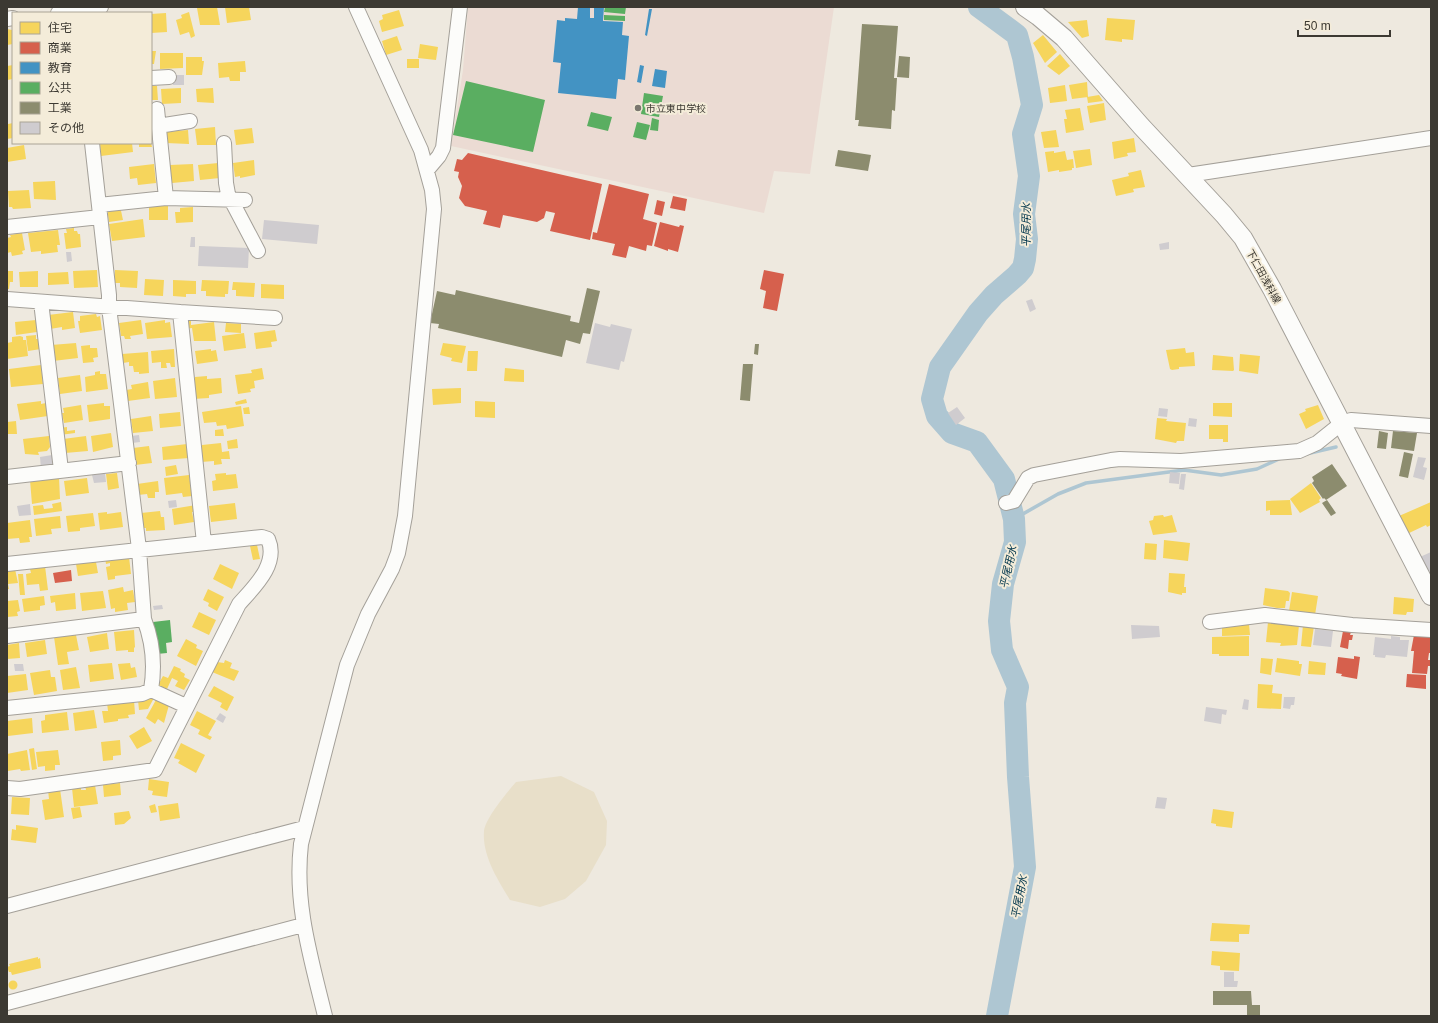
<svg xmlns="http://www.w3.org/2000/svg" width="1438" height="1023" viewBox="0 0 1438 1023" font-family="Helvetica,'Noto Sans JP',sans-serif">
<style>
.education{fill:#ebdbd3}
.green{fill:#e8dfc9}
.homes{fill:#f6d55c}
.shops{fill:#d6604d}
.schools{fill:#4393c3}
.public{fill:#5aae61}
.industry{fill:#8c8c6e}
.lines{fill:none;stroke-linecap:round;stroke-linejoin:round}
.stream{stroke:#aec6d2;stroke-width:3.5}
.river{stroke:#aec6d2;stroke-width:22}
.building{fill:#cfcccf}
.minor-casing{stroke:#a4a099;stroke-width:16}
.major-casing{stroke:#a4a099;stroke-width:20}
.minor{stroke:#fcfcfa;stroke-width:14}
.major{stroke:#fcfcfa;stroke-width:18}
.poi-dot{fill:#7a776f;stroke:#f4ecd9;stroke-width:1.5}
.labels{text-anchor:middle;stroke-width:4;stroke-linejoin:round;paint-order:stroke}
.poi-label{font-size:10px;fill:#3c3932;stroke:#f4ecd9;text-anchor:start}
.street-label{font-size:10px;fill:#3c3932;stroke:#f4ecd9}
.water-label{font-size:11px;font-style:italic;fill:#01364c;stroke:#f4ecd9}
</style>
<rect width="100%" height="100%" fill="#eee9df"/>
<path class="education" d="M468,7H834L810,174L774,171L764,213L451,146L463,70Z"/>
<path class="green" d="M561,776L594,792L607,821L606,845L586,881L565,899L540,907L510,900C498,880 482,856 484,831C485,819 507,792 516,782Z"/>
<path class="homes" d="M217,7L220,25H200L197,8Z
M225,7H249L251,20L227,23Z
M399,10L404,26L382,32L379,21L383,19L382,15Z
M189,12L195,36L191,38L189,32L180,35L176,20L182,18L181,15Z
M166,13L167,32L151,33V14Z
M1107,18L1135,20L1133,40L1122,39V42L1105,40Z
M1087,20L1089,36L1082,38L1068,22Z
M7,29L12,30L13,44L7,45Z
M1043,35L1057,52L1045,63L1033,43Z
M397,36L402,50L386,55L382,41Z
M420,44L438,47L436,60L418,58Z
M151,51H156L154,64H151Z
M160,53H183V68L160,69Z
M1060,54L1070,66L1059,75L1047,66Z
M186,57H202V61H204L202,75H186Z
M407,59H419V68H407Z
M245,61L246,72H240V81H230L229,77L219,78L218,63Z
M13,65V79L7,80V66Z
M1087,82L1088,97L1072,99L1069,85Z
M1065,85L1067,101L1050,103L1048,88Z
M151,86H157L158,100H151Z
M181,88V103L162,104L161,89Z
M213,88L214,103L197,102L196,89Z
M1099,95L1103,101L1088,103L1087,97Z
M1104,103L1106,120L1090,123L1087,106Z
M1080,108L1084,130L1066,133L1064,119H1067L1065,110Z
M13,123V138L7,139L8,124Z
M215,127L216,145H197L195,129Z
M252,128L254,143L236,145L234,130Z
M188,130L189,144L166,143L165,132Z
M1056,130L1059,147L1044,148L1041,132Z
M1134,138L1136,152L1127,153L1128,156L1114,159L1112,142Z
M100,143H132L133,152L101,156Z
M139,143H151L152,147H139Z
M24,145L26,159L7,162V148Z
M1090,149L1092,165L1076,168L1073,151Z
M1054,151V153L1065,151L1067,160L1073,159L1074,168H1072V170L1059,172V170L1048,172L1045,152Z
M254,160L255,175L240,178V176L235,177L233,163Z
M218,163L220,178L200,180L198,165Z
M154,164L156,183L138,185L137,178L130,179L129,167Z
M193,164L194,181L172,183L171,177L168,178L170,165Z
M1141,170L1145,187L1133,189L1134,192L1116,196L1112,180L1129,176L1128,173Z
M55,181L56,200L34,199L33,182Z
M29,190L31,208L13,209L12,207H9L8,191Z
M149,205H168V220H149Z
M120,206L123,220L109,222L107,208Z
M193,207V222L176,223L175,212H180V208Z
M143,219L145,237L112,241L109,224Z
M74,228V231H77L78,234H80L81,247L66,249L64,233H67L66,229Z
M58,230L60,245H57L58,252L41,254V251L31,252L28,233Z
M22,233L25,250L22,251L23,254L12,256L11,252L7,253V238L11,237L10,235Z
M97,270L98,287L74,288L73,271Z
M115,270L138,271L137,288L120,287V283H114Z
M7,271H13V282H10L9,289H7Z
M38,271V287H20L19,272Z
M68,272L69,284L48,285V273Z
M145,279L164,280L163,296L144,295Z
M173,280L196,281V294H186V297L173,296Z
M202,280L229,281L228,294H225V297L206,296V291H201Z
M233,282L255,283L254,297L236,296V290H232Z
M261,284L284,285V299L261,298Z
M73,312L75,328L62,330V327L50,329L48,315Z
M96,314L97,317L100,316L102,330L80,333L78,321H80V316Z
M191,319V325L214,322L216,341H194L192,328L185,329V324Z
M36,320L37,332L16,335L15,322Z
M141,320L143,334L130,336L131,339H125L124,336H121L119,323Z
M165,320V323L170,322L172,337L147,339L145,323Z
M226,323L241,324V333L225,332Z
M275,330L277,341L271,342L272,347L256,349L254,333Z
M244,333L246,348L224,351L222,336Z
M36,335V339H40L41,349L28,351L26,336Z
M20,336L23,337V340H26L28,356L7,359V343L12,342V337Z
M76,343L78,358L53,361L51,345Z
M443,343L466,346L462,363L451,361L452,358L440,355Z
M90,345V348H97L98,357L93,358L94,362L83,363L81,346Z
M1185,348L1186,353L1194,352L1195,366L1179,367V369L1172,370L1170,369L1166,350Z
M174,349L175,367H171L170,363H166L167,368H161V362L152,363L151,351Z
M211,349V351L216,350L218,361L197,364L195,351Z
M468,351H478L477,371H467Z
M148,352L149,373L139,374V372H134L133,366H129V362L123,363L122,354Z
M1240,354L1260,356L1258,374L1239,371Z
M1213,355L1233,357L1234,370L1233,371L1212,370Z
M41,365L43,384L11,387L9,369Z
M262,368L264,379L254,381L255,388L250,389L251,392L238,394L235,375L252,373L251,370Z
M505,368L524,370V382L504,381Z
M100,371V374H106L108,389L86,392L85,377L95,375V372Z
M80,375L82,391L60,394L58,378Z
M207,376V379L221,378L222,393L209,395V398L193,399L191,381L195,380V377Z
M175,378L177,397L155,399L153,381Z
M148,382L150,398L128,401L126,390L132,389L131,385Z
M461,388V403L433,405L432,389Z
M246,399L247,403L236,405L235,402Z
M41,401V404L46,403L48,416L20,420L17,404Z
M475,401L495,402V418L475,417Z
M104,403V406H110V419L89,422L87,405Z
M1213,403H1232V417L1213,416Z
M81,405L83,420L64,423L62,413H64L63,408Z
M1318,405L1324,419L1306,429L1299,414L1306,411L1305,409Z
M241,406L244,426L227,429L226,425L217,426L216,422L204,423L202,412Z
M249,407L250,414H244L243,408Z
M180,412L181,426L160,428L159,414Z
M151,416L153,431L133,433L131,419Z
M1157,418L1167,419L1166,421L1186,423L1184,441H1177L1176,443L1155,439Z
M16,421L17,434H7V422Z
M1209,425H1228V442H1223V439H1209Z
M67,427V431L75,430V433L60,435V428Z
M223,429L224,436H215V430Z
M111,433L113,447L93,452L91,436Z
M49,436L50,447L47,451L38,452L39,455L25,454L23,439Z
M86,436L88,451L65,453L63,439Z
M237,439L238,448L228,449L227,441Z
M221,443L222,452L229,451L230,459H221L222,464L214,465V461L201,462L202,445Z
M187,444L189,458L163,460L162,447Z
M149,446L152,463L135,465L133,448Z
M176,465L178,474L166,476L165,467Z
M117,473L119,488L108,490L106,474Z
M226,473V475L236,474L238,488L213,491L212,481L216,480L215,474Z
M189,475L192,496L183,497L182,493L166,495L164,478Z
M59,477L60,499L32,504L30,480Z
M87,478L89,493L66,496L64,481Z
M158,481L159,492H155V498H148L147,494L138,495L137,484Z
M1311,483L1321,498L1319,500L1320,502L1300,513L1290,499Z
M1290,500L1292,515H1270V510L1266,511V501Z
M61,502L62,511L34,515L33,506L43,505L44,509L53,508L52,504Z
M1431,502V525L1427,527L1426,525L1407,534L1399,516Z
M235,503L237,519L211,522L209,506Z
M196,505V512H192L194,522L174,525L172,509Z
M160,511L161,517H164L165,530L146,531V528H141V513Z
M107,512V514L121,512L123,527L100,530L98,513Z
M93,513L95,526L80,528V531L68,532L66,516Z
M1163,515L1164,517L1172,515L1177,532L1153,535L1149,521L1153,520L1154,516Z
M60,516L61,528L51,529L52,534L36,536L34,519Z
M30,520L32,537H29L30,542L20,543L19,538L7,539V523Z
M1164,540L1190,543L1188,561L1163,558Z
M1145,543L1157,544L1156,560L1144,559Z
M257,545L260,559L253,560L250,546Z
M105,557H129L131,574L115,576V579L108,580L106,567L110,566V563L106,564Z
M96,562L98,573L78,576L76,564Z
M220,564L239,573L232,589L213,579Z
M45,566L48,590L40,591L39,584L27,585L26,574L31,573L30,569Z
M15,569L18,583L8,584L9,589H7V570Z
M1169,573L1185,574L1184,587H1186V593H1182V595L1168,592Z
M18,574H23L25,595H20Z
M123,587L124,592L133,590L135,602L127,603L128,610L115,612V608L111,609L108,590Z
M1265,588L1288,591L1290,593L1289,601H1286L1285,608H1277L1263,605Z
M208,589L224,597L217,611L208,606L209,603L203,600Z
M103,591L106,608L82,611L80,593Z
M1292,592L1318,596L1315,615L1289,611Z
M75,593L76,609L56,611L55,602L51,603L50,596Z
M44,596L45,605L40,606V610L24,612L22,599Z
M1394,597L1414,599L1413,612H1407L1406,615L1393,614Z
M18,600L20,611L17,612L18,616L7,617V601Z
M199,612L216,620L209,635L192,627Z
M1268,622L1299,625L1297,645L1280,646L1281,643L1266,642Z
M1249,624L1250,635L1222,636V627Z
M1303,625L1314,626L1311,647L1301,646Z
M134,630L135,647L134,648V652H128V650L116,651L114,632Z
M107,633L109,649L90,652L87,637Z
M76,635L79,650L67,652L69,664L58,665L54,637Z
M1249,636V656H1219V654H1212V637Z
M186,639L197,645L196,648L203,651L196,666L177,656Z
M45,640L47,654L27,657L25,643Z
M19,643L20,658L7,659V645Z
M1261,658L1273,659L1271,675L1260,673Z
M1277,658L1299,661V664H1302L1300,676L1275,672Z
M225,660L232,663L230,668L239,671L234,681L212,672L217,662L224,663Z
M1309,661L1326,663L1325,675L1308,674Z
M112,663L114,679L90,682L88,665Z
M130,663L131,668L135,667L137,677L121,680L118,664Z
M174,666L181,669L180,671L185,674L184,677L190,680L184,690L175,686L178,681L172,678L167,689L158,685L163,676L168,678Z
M76,667L80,688L63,690L60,670Z
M50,670L51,677H55L57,691L34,695L30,673Z
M26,674L28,690L7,693V676Z
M1258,684L1273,685L1272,693L1282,694L1281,709L1257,708Z
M214,686L234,697L227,711L220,707L222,703L208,696Z
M154,698L148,709L139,710L138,700Z
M157,698L169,705L164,723L158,719L155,724L146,718Z
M134,700L135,714L128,715L129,718L118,719V721L104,723L102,711H108L107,703Z
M94,710L97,728L75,731L73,713Z
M197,711L216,721L208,735L212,737L210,740L198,734L200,730L190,725Z
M67,712L69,730L42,733L41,721L45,720V715Z
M32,718L33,733L8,736L7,721Z
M144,727L152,741L137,749L129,736Z
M120,740L121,755L113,756V760L103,761L101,742Z
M181,743L205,755L196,773L178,763L180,760L174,758Z
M34,748L37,769L32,770L29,749Z
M27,750L30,770L21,771L20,769L8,771L7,754Z
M58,750L60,765H55V770L45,771V766L38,767L36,752Z
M149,779L169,782L167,797L152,795L153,791L148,790Z
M120,783L121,795L104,797L103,785Z
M95,785L98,804L74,807L72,788L81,787V790H86L85,786Z
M60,789L64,817L45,820L42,800L49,799L48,790Z
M12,797L30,798L29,815L11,814Z
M178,803L180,818L160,821L158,806Z
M155,804L157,812L151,813L149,806Z
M80,807L82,817L73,819L71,808Z
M1213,809L1234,812L1232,828L1216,826V824L1211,823Z
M129,811L131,818L124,824L115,825L114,813Z
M16,825L38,828L36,843L11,840L12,829L16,830Z
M1212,923L1250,925L1249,934H1239V942L1210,941Z
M1212,951L1240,953L1239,971L1220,970V966L1211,965Z
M38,957V959L40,958L41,968L12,975L11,972H9L7,967L10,966L9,964Z
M8.5 985a4.5 4.5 0 1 1 9 0a4.5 4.5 0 1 1-9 0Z"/>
<path class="shops" d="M468,153L602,184L590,240L550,231L555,213L546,211L544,218L537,222L503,215L500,228L483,224L487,211L465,206L459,198L462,186L458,177L459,172L454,171L457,159L462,160Z
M609,184L649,194L643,219L657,223L652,246L647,245L646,251L629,246L626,258L612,255L615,244L592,239L593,232L597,233Z
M673,196L687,199L685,211L670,208Z
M657,200L665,202L662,216L654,214Z
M660,222L679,227L680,225L684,226L678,252L668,249V251L654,246Z
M764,270L784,274L777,311L763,308L766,291L760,289Z
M71,570L72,581L55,583L53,573Z
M1343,631L1351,632L1350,635H1353L1352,640H1349L1348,649L1340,647Z
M1414,635L1431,637V653H1429L1428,660H1431V666H1428L1427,674L1412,673L1414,651H1411Z
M1354,656L1360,657L1357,679L1341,676L1342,674L1336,673L1338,657L1354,659Z
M1407,674L1426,675V689L1406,687Z"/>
<path class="schools" d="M578,7L590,8V18H594V7H604L603,21L623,22L622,35L629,36L625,80L618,79L616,99L558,93L561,63L553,62L557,20L565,21V18L577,19Z
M649,9H652L647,36L645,35Z
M640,65L644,66L641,83L637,82Z
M655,69L667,71L665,88L652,86Z"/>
<path class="public" d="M605,7H626L625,14L604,12Z
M604,15L625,16V21L604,20Z
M466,81L545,100L533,152L453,135Z
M644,93L663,96L659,117L641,114Z
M591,112L612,117L608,131L587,126Z
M652,118L659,120L658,131L650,130Z
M637,122L650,125L646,140L633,137Z
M170,620L172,642L166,643L167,653L157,654L153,622Z"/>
<path class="industry" d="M862,24L898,26L894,78H897L895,111L892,110L891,129L858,126L859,120H855Z
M899,56L910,57L909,78L897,77Z
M838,150L871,155L868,171L835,166Z
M587,288L600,291L590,334L583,333L580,344L566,340L562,357L438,328L439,324L430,323L437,291L455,295L456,290L571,316L570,321L579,323Z
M755,344H759L758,355L754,354Z
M743,364H753L750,401L740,400Z
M1379,431L1388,433L1386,449L1377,448Z
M1393,431L1417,433L1414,451L1391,448Z
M1404,452L1413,454L1408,478L1399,476Z
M1332,464L1347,486L1326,500L1324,498L1323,499L1312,483L1314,481L1312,477Z
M1327,500L1336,513L1331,516L1322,503Z
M1213,991H1251L1252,1005H1260V1016H1247V1005H1213Z"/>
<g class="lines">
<path class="stream" d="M1306,454L1336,447
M1014,519L1058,494L1086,483L1184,470L1221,475L1257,469L1279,459"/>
<path class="river" d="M979,7L1017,35L1023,57L1032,105L1023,134L1029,176L1024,214L1027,239L1025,259L1023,268L1017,275L994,295L978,313L940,367L932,399L937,416L952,433L977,442L1004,479L1014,519L1015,542L1003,584L999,621L1002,650L1018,687L1015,703L1018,777L1025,867L997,1016"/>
</g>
<path class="building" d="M173,75H184V85H173Z
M264,220L319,225L317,244L262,239Z
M191,237H195V247H190Z
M1169,242V249L1160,250L1159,244Z
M199,246L249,248L248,268L198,266Z
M66,252H71L72,261L67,262Z
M1032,299L1036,309L1030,312L1026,301Z
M595,323L610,327L611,324L632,329L624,362L621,361L619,370L586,363Z
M957,407L965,418L956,425L948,413Z
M1159,408L1168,409L1167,417L1158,416Z
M1189,418L1197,419L1196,427L1188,426Z
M139,435L140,442L132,443L131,436Z
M52,455L53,465L41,469L40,457Z
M1418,457L1426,458L1423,467L1427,468L1424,480L1413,477Z
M1170,472L1180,473L1179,484L1169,483Z
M105,473L106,482L94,483L92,475Z
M1181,474H1186L1184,490L1179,489Z
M176,500L177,507L169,508L168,501Z
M30,504L31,515L19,516L17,506Z
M1431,552V571L1425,573L1420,557Z
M162,605L163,609L154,610L153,606Z
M1131,625L1159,626L1160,637L1132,639Z
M1315,629L1333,631L1331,647L1313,645Z
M1391,636L1400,637V640H1409L1407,657L1386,655L1385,658L1375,657V655H1373L1375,637L1391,639Z
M14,664H23L24,671H15Z
M1284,697H1295L1294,705H1291L1290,709L1283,708Z
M1244,699L1249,700L1248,710L1242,709Z
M1206,707L1227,710L1226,715L1222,714L1221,724L1204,721Z
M220,713L226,717L223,723L216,719Z
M1157,797L1167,798L1165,809L1155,808Z
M1224,972H1234V981H1238L1237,987H1224Z"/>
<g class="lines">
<defs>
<path id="minor" d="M78,11L101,7
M58,13L78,11V13
M7,19L13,18
M151,78L169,77
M157,109L166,198
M158,126L190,121
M92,143L109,295V307L139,549L144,619C153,642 155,666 151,690
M224,143L226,183L228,194L258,251
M428,169L439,156L443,148L460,7
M1188,175L1431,138
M99,205L166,198L245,200
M7,227L100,217
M7,299L180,312L204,543
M41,302L61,470
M180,312L275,318
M7,477L129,463
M1006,503L1014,501L1028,478L1034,475L1111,460L1120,459L1181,461L1299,451L1317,443L1342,423L1351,420L1431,426
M7,564L262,537L268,539C279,564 254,587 239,604L155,770L20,789L7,788
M1210,622L1265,615L1352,625L1431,630
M7,636L144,619
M7,708L142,694L151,690L186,706
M7,906L304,828
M7,1003L303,925
M325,1016C311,958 294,904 301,844L347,665L368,614L392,569L398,553L405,516L434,209L432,190L421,150L356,7"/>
<path id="major" d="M1025,7L1038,16L1064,38L1141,126L1224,215L1243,238L1272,289L1431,596"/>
</defs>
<use href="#minor" class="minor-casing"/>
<use href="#major" class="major-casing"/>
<use href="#minor" class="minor"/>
<use href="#major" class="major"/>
</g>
<circle class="poi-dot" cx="638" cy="108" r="4"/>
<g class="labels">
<g class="poi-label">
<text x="646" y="112">市立東中学校</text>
</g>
<g class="street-label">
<text transform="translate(1264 276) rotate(61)" y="4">下仁田浅科線</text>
</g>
<g class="water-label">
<text transform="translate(1026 225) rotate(-90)" y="4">平尾用水</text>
<text transform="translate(1008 567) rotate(-77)" y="4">平尾用水</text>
<text transform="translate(1019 897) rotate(-79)" y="4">平尾用水</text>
</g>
</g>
<rect width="1438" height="1023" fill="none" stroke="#3c3932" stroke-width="16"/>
<rect x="12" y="12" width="140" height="132" fill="#f4ecd9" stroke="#aaa496"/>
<rect x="20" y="22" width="20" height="12" fill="#f6d55c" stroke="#aaa496"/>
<text x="48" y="32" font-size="12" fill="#3c3932">住宅</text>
<rect x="20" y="42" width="20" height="12" fill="#d6604d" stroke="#aaa496"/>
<text x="48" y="52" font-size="12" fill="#3c3932">商業</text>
<rect x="20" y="62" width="20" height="12" fill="#4393c3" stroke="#aaa496"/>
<text x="48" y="72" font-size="12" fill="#3c3932">教育</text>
<rect x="20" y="82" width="20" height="12" fill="#5aae61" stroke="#aaa496"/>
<text x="48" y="92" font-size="12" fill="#3c3932">公共</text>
<rect x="20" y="102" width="20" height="12" fill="#8c8c6e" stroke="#aaa496"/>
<text x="48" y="112" font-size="12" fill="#3c3932">工業</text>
<rect x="20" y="122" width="20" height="12" fill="#cfcccf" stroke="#aaa496"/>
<text x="48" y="132" font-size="12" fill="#3c3932">その他</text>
<path d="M1298 30v6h92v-6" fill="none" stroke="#3c3932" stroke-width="2"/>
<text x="1304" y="30" font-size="12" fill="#3c3932" stroke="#f4ecd9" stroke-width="3" paint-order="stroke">50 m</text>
</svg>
